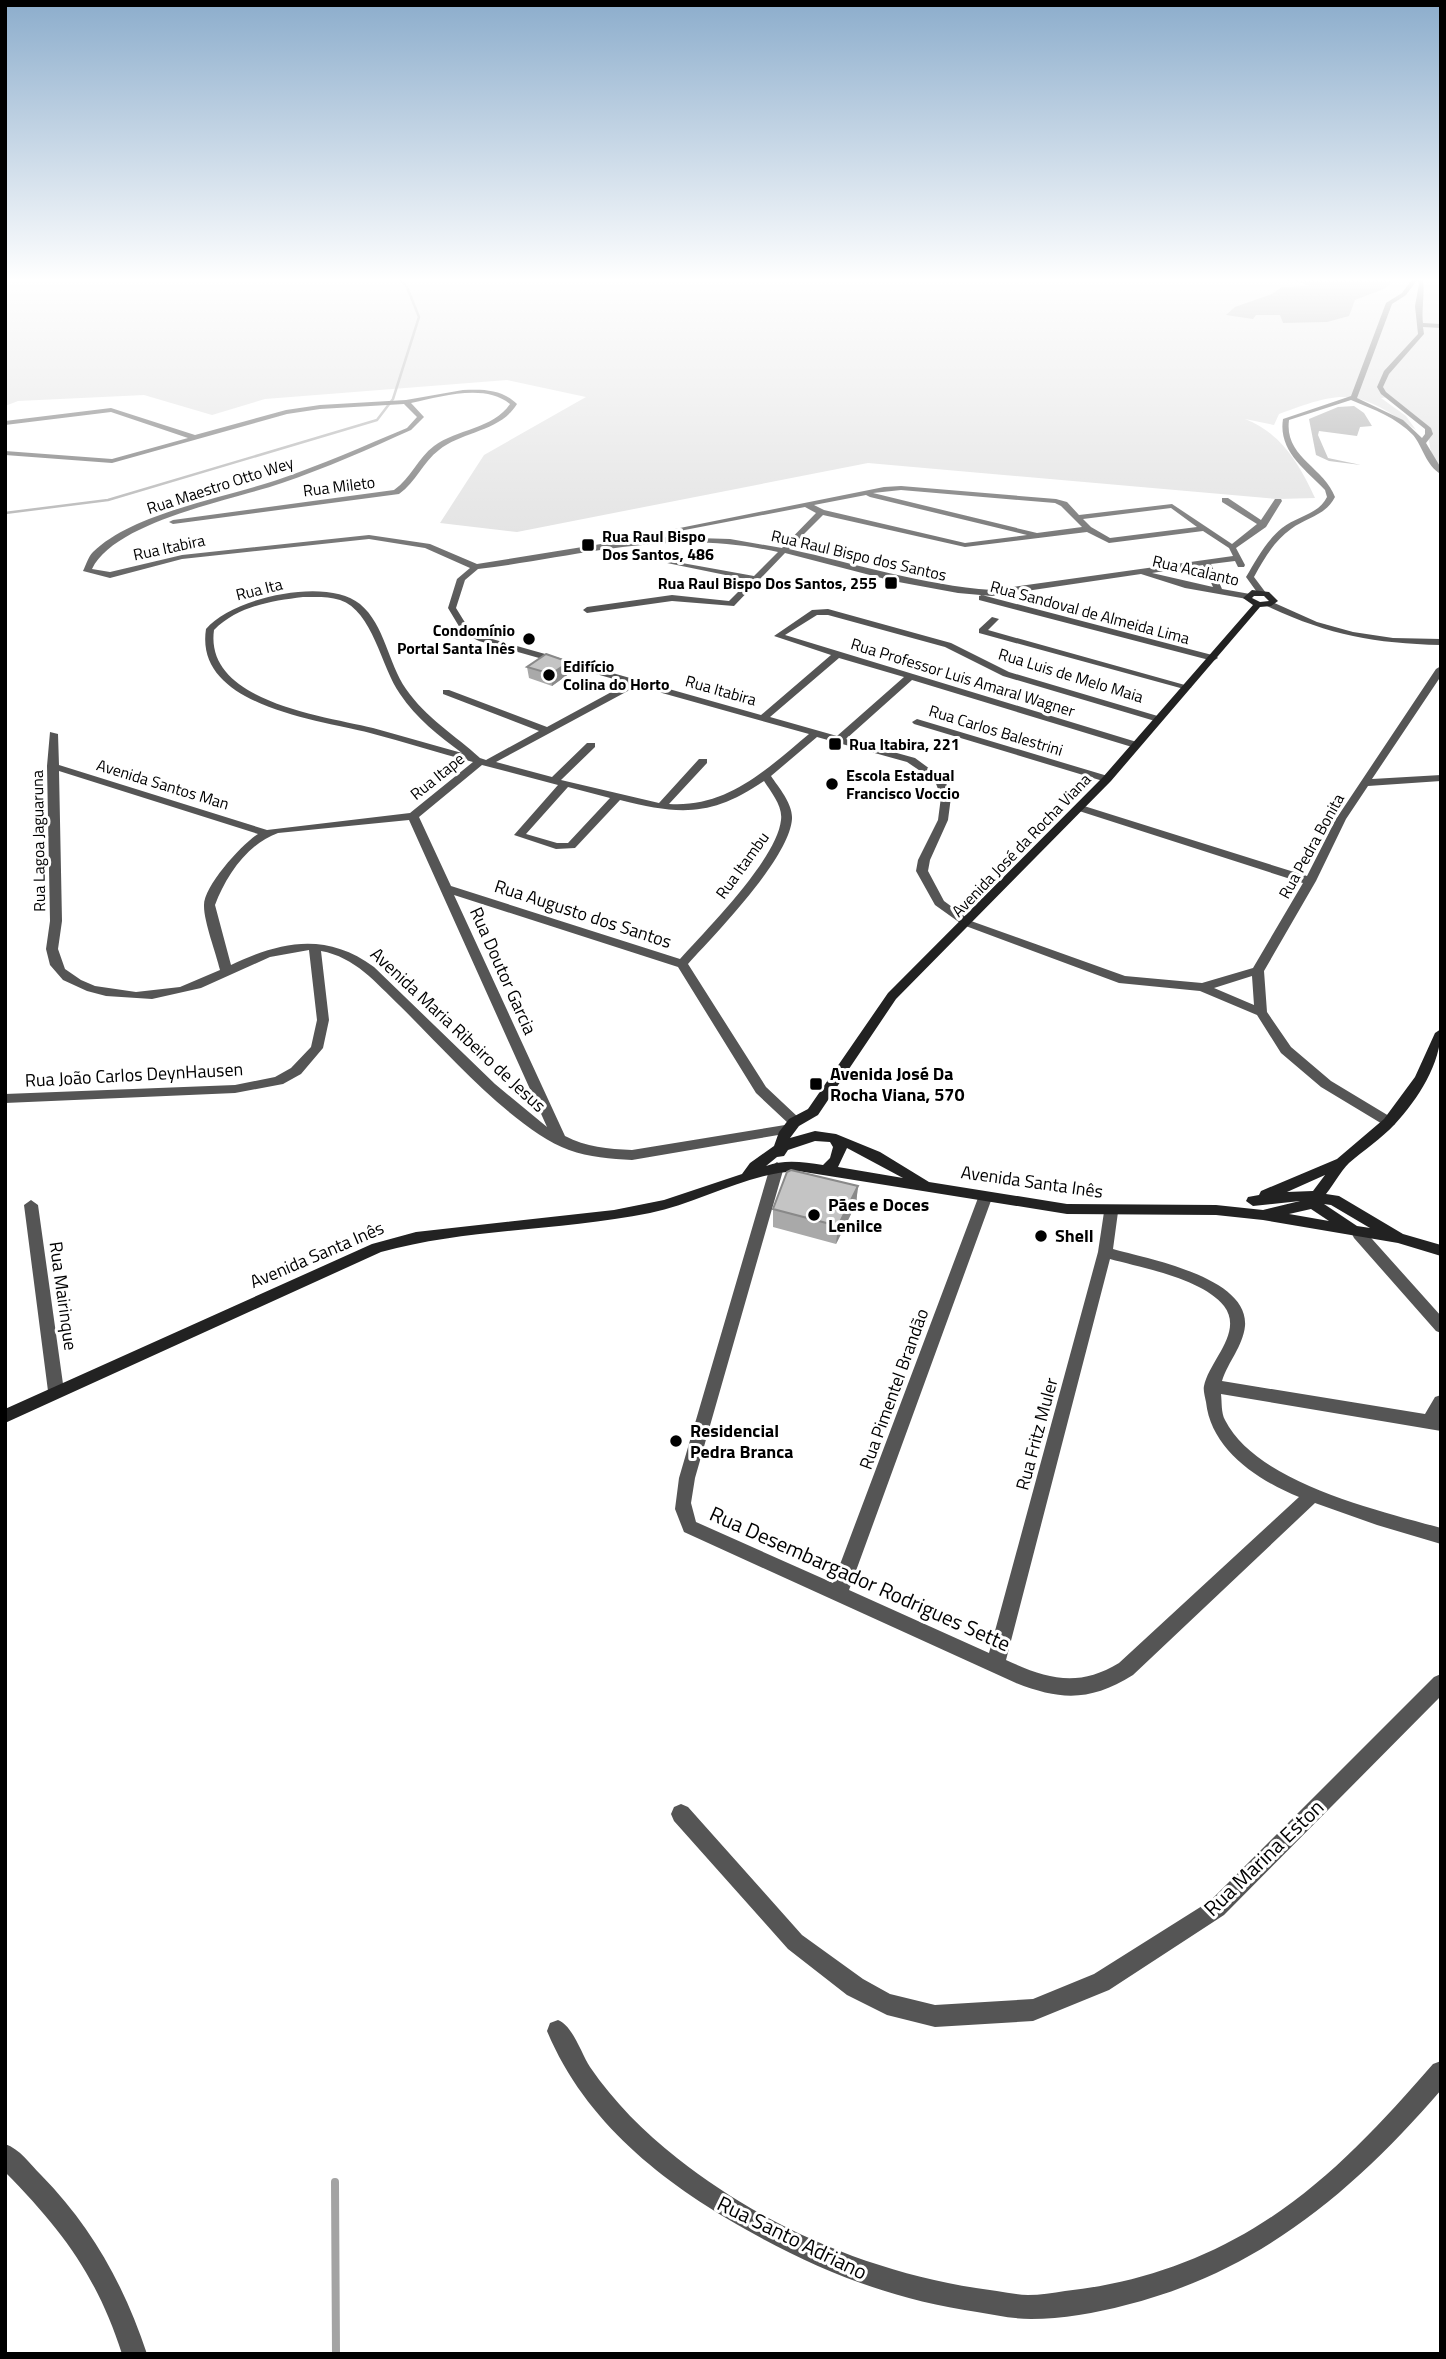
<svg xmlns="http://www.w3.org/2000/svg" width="1446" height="2359" viewBox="0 0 1446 2359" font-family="'Titillium Web',sans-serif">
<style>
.green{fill:#dcdcdc}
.water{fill:#a3a3a3}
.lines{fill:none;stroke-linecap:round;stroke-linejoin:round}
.stream-far1{stroke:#a3a3a3;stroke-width:2.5}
.stream{stroke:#a3a3a3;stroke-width:8}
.street{fill:#555;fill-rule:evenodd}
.secondary{fill:#222;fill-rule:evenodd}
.wall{fill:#a9a9a9}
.shaded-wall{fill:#898989}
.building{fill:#c4c4c4;stroke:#898989;stroke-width:2}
.poi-dot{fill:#000;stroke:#fff;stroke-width:2.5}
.labels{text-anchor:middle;stroke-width:6;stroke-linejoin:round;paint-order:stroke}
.far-street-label{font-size:16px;fill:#000;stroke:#fff}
.far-poi-label{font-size:16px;font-weight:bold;fill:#000;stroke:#fff;text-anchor:start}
.street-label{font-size:18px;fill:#000;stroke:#fff}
.poi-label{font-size:18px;font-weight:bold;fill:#000;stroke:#fff;text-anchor:start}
.near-street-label{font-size:21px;fill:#000;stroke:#fff}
</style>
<rect width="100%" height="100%" fill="#fff"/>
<path class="green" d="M5,278H1441V469C1428,452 1432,451 1427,433C1423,418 1402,407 1390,397L1381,398L1406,416L1416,430C1357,389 1345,389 1279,414L1274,425L1245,419C1281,433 1299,463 1315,498L1277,499L868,463L517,532L440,523L484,455L586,397L507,380L265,399L212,415L144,395L18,401L5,406Z"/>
<path class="water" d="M1269,278H1387L1392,281L1386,288L1355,300L1349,316L1327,322L1283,323L1280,315H1256L1253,319L1226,315L1235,307L1272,294L1282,287L1308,286C1296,278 1282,283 1269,278Z
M1354,406L1364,413L1372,426L1360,427L1357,436L1319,431L1318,435L1328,458L1361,465L1329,461L1316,455L1309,419L1338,407Z"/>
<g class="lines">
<path class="stream-far1" d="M5,513L108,500L377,420L393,399L419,317L407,287L399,278"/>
<path class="stream" d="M335,2182L336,2354"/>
<path class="street" d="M1413,278H1422C1426,286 1421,311 1423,323L1441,324V328L1423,327L1424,334L1389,374L1383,387L1386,392L1431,428L1433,434L1426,443L1441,468V474C1426,466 1423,447 1413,435C1397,418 1373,409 1351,400L1289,420C1284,457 1324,467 1335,497C1325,516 1307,517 1291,529C1274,541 1264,559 1254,577L1266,593L1259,595L1246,577C1256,560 1266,541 1282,528C1297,516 1318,515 1327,497L1325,490C1305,469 1278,451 1283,419L1351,396L1386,303L1402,293ZM1417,280L1419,284L1415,306L1418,334L1384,371L1377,387L1381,394L1425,429V434L1422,438L1403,420L1357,398L1392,304L1406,295Z
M463,390C483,389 502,389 517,404C500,432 462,431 439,450C423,462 416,482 399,494L173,524L169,522L173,520L394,490C411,478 418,458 434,446C457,429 493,429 510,404C484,383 441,397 411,403L424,417L411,430C369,449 326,468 282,483C233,500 115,521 92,569L110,572L182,555L369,535L430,544L477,564L601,544L664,537L730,539L782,548L816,513L805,507L669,533L665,531L884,487L901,486L1056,499L1067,502L1079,515L1172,504L1232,544L1257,524L1222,502V498H1228L1261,520L1275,499H1281L1282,501L1266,527L1236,548L1245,565L1244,567H1238L1235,561L1211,564L1222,589L1250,594L1251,596L1247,599L1185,588L1141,574L992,596L958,593L893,581L785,553L734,606L672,601L587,613L583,610L587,607L672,595L729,601L750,580L667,563L671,561L754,576L778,552C669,528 585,556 478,569L465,580L456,608L469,629L485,637L761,715L831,655L774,636L812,610L828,609L951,643L1009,672L1161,717V721H1155L1003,676L945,647L828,615H817L785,635L1140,743V747H1132L912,680L846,739L915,758L945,780L951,797L948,820L930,860L928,871L944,901L971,921L1125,976L1202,983L1253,968L1303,883L1076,810V806H1084L1307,876L1336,819L1436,669L1441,666V676L1372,779L1441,775V781L1368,786L1346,819L1316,881L1264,971L1267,1012L1291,1047L1331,1081L1394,1119L1396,1122L1394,1125H1384L1321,1087L1281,1053L1257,1015L1200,991L1119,983L963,925L935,905L916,871L918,860L938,820L941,797L935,781L907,762L817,737L771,776C779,788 793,804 792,819C789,859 715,934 688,964L766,1087L799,1118L801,1121L799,1124H789L756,1093L678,967L454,895L565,1136C586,1147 608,1149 632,1150L785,1125L790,1127L792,1130L790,1133L632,1160C611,1159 589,1157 569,1150C513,1129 444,1049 399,1005C376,983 355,957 321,951L329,1020L323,1048L301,1074L283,1084L235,1093L5,1103V1094L235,1085L275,1077L291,1068L311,1047L317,1020L309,950L270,957L201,988L152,999L106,996L87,991L63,980L50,965L46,949L50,921L47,766L50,732L58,734L59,765L267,830L410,813L473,762C439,753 404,742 370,733C318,720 194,706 206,629C232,598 326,576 360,604C385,625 388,663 406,689C426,718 455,735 480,758L486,760L539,731L443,694V690H449L547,727L628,683L479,641L463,633L448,608L457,579L470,568L425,548L369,539L182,559L110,578L83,571C86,565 88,557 93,552C133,513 224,498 277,480C321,465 364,446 407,428L417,417L404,404L320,409L287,414L112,463L5,455V451L112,459L188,438L111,412L5,425V421L111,408L195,435L286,410L320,405L406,400ZM901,490L1055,503L1061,506L1082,527L1037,533L873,493ZM866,495L870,497L1027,535L965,543L824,510L814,505ZM1171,508L1197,527L1110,538L1091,527L1083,519ZM823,515L965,547L1087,532L1109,543L1203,531L1229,548L1233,556L992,590C922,585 857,564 789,549ZM1203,565L1213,587L1152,573ZM303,597C315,597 328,596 340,600C373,611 381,667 400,694C416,718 439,736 462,753C432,745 403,736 373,728C324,716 204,702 214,630C238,606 271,601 303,597ZM839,658L904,677L837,736L770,717ZM637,686L809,734C767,769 727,808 669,804L707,763V759H699L659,803L561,780L595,747V743H587L552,777L496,762ZM482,765L558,785L514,835L556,849L575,848L620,800C680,815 711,817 764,781C771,792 783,806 781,820C777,859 707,929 680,959L451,886L419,817ZM59,771L258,834C242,844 203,887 204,906C204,922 216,953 220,970L180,987L136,992L95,986L81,980L65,969L58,949L62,921ZM568,787L610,798L568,843H557L526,834ZM409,820L547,1127L495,1084L374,967C326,932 282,941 231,965L215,905C226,876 247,844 278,833ZM1252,976L1254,1005L1214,988Z
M982,595L1216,656L1218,658L1213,661L979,600V596Z
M1270,601L1317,622L1353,632L1393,638L1441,639V645C1373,643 1329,635 1267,606L1266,604Z
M992,617L999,619L988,630L1192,687L1184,689L979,633V629Z
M917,719L1111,777L1112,779L1103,781L914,724L912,722Z
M777,1162L784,1167L695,1478L691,1503L696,1522L833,1583L978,1198L985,1193L992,1198L849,1590L989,1653L1098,1252L1104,1212L1106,1208H1116L1118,1212L1113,1249C1148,1259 1249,1277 1245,1326C1243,1346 1228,1362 1222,1381L1425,1414L1435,1397L1441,1395V1431L1221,1394C1222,1402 1221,1413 1225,1420C1257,1483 1377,1510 1441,1528V1544L1377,1525L1315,1503L1133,1675C1091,1701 1062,1701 1016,1683L684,1532L675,1509L679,1478L770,1167ZM1110,1259C1143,1268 1203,1279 1224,1306C1244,1332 1209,1361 1204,1386C1203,1390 1205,1397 1206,1402C1211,1449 1257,1480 1299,1497L1119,1663C1078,1688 1047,1679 1006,1660Z
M31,1200L38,1205L64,1391L62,1396L56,1398L50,1396L48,1391L24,1205Z
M1359,1229L1364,1230L1441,1316V1333L1436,1331L1354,1238L1352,1234L1354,1230Z
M1441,1674V1696L1224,1915L1109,1990L1033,2021L935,2027L887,2015L847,1995L788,1949L674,1821L671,1814L674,1807L681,1804L688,1807L802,1935L863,1979L890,1994L935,2005L1033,1999L1094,1974L1210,1901L1434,1677Z
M558,2020C573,2026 581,2053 590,2067C614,2102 644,2132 677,2158C763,2226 868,2271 976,2288C993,2290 1010,2294 1028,2295C1040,2295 1053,2293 1065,2291C1132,2284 1196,2263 1254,2228C1324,2186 1380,2125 1433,2064L1441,2061V2090C1354,2191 1258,2272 1126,2305C1096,2313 1062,2319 1031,2319C1013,2319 995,2315 977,2312C894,2300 818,2271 745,2229C662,2182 585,2122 547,2031L550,2023Z
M5,2144C20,2149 30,2164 41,2175C92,2227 124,2285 147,2354H122C97,2276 62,2230 5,2172Z"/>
<path class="secondary" d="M1252,590L1269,592L1278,601L1271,606L1260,607L1111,781L896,999L818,1115L799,1126L790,1138L815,1131L836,1134L880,1152L929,1182L1067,1204L1216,1205L1263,1210L1300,1201L1253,1206L1246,1201L1248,1197L1259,1195L1261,1191L1337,1159L1384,1119L1415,1077L1435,1033L1441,1029C1441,1064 1418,1099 1395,1124C1381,1139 1364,1150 1349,1163C1340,1172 1334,1184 1326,1194L1339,1196L1403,1234L1441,1245V1256L1398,1243L1263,1220L1216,1215L1067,1214L798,1171C747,1173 700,1203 650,1213C561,1231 468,1228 381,1252L5,1423V1409L372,1244L416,1232L614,1210L664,1200L742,1174L750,1163L774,1146L779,1132L789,1119L808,1109L888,993L1103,777L1253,605L1243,598ZM1254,596H1264L1269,601L1260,602L1252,598ZM815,1141L830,1142L833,1147L830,1158L823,1165C803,1162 785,1159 766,1166L777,1157L784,1156L788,1150ZM847,1148L903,1178L838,1167ZM1325,1175L1313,1191L1287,1192ZM1324,1204L1331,1205L1370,1228L1357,1226ZM1311,1209L1329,1221L1289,1214Z"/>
</g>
<path class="wall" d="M569,662L570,673L552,686L529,678L527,667Z
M858,1186L856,1204L836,1244L773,1227V1209Z"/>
<path class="shaded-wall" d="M569,662L570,673L552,686L551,674Z
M858,1186L856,1204L836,1244L838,1226Z"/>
<path class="building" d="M546,654L569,662L551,674L527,667Z
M791,1170L858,1186L838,1226L773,1209L787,1172Z"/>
<linearGradient id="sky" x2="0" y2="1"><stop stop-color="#8cadcc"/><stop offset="0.46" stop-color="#fff"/><stop offset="1" stop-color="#fff" stop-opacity="0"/></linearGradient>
<rect width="1446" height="609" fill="url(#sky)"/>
<g class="poi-dot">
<rect x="581" y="538" width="14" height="14" rx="3.5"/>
<rect x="884" y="576" width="14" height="14" rx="3.5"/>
<circle cx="529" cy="639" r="7"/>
<circle cx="549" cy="675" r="7"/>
<rect x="828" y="737" width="14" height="14" rx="3.5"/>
<circle cx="832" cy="784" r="7"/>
<rect x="809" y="1077" width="14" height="14" rx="3.5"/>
<circle cx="814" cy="1215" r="7"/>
<circle cx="1041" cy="1236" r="7"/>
<circle cx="676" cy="1441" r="7"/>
</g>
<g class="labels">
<g class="far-street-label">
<text transform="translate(220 485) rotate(-18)" y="6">Rua Maestro Otto Wey</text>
<text transform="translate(339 486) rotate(-7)" y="6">Rua Mileto</text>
<text transform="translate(169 547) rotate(-12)" y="6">Rua Itabira</text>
<text transform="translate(859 555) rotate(13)" y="6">Rua Raul Bispo dos Santos</text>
<text transform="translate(1196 570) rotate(13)" y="6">Rua Acalanto</text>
<text transform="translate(259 589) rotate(-14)" y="6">Rua Ita</text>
<text transform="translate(1090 612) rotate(15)" y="6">Rua Sandoval de Almeida Lima</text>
<text transform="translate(1071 675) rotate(17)" y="6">Rua Luis de Melo Maia</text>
<text transform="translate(963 677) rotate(17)" y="6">Rua Professor Luis Amaral Wagner</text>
<text transform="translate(721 690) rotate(16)" y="6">Rua Itabira</text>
<text transform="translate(996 730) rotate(17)" y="6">Rua Carlos Balestrini</text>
<text transform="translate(437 776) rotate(-39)" y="6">Rua Itape</text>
<text transform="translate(163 784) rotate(17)" y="6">Avenida Santos Man</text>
<text transform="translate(38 841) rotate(-91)" y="6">Rua Lagoa Jaguaruna</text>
<text transform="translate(1021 845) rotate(-46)" y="6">Avenida José da Rocha Viana</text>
<text transform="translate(1311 846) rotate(-61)" y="6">Rua Pedra Bonita</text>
<text transform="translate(742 865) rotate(-54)" y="6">Rua Itambu</text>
</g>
<g class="far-poi-label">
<text x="602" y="542">Rua Raul Bispo<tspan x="602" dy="18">Dos Santos, 486</tspan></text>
<text x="877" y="589" text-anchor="end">Rua Raul Bispo Dos Santos, 255</text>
<text x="515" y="636" text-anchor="end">Condomínio<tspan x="515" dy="18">Portal Santa Inês</tspan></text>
<text x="563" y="672">Edifício<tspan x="563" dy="18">Colina do Horto</tspan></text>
<text x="849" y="750">Rua Itabira, 221</text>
<text x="846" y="781">Escola Estadual<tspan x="846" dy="18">Francisco Voccio</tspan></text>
</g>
<g class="street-label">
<text transform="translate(583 914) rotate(18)" y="6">Rua Augusto dos Santos</text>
<text transform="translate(503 971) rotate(66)" y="6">Rua Doutor Garcia</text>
<text transform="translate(458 1030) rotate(43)" y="6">Avenida Maria Ribeiro de Jesus</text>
<text transform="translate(134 1075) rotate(-3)" y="6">Rua João Carlos DeynHausen</text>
<text transform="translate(1032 1182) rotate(8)" y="6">Avenida Santa Inês</text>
<text transform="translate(317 1255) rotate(-23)" y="6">Avenida Santa Inês</text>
<text transform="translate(63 1296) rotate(82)" y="6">Rua Mairinque</text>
<text transform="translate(894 1389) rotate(-70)" y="6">Rua Pimentel Brandão</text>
<text transform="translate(1037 1434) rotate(-75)" y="6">Rua Fritz Muler</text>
</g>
<g class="poi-label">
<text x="830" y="1080">Avenida José Da<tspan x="830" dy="21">Rocha Viana, 570</tspan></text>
<text x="828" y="1211">Pães e Doces<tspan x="828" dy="21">Lenilce</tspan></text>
<text x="1055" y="1242">Shell</text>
<text x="690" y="1437">Residencial<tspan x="690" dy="21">Pedra Branca</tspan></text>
</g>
<g class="near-street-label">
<text transform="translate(860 1579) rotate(24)" y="7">Rua Desembargador Rodrigues Sette</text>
<text transform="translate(1264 1858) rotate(-44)" y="7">Rua Marina Eston</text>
<text transform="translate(792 2238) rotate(26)" y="7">Rua Santo Adriano</text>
</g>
</g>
<rect width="1446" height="2359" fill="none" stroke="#000000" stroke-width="14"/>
</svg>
